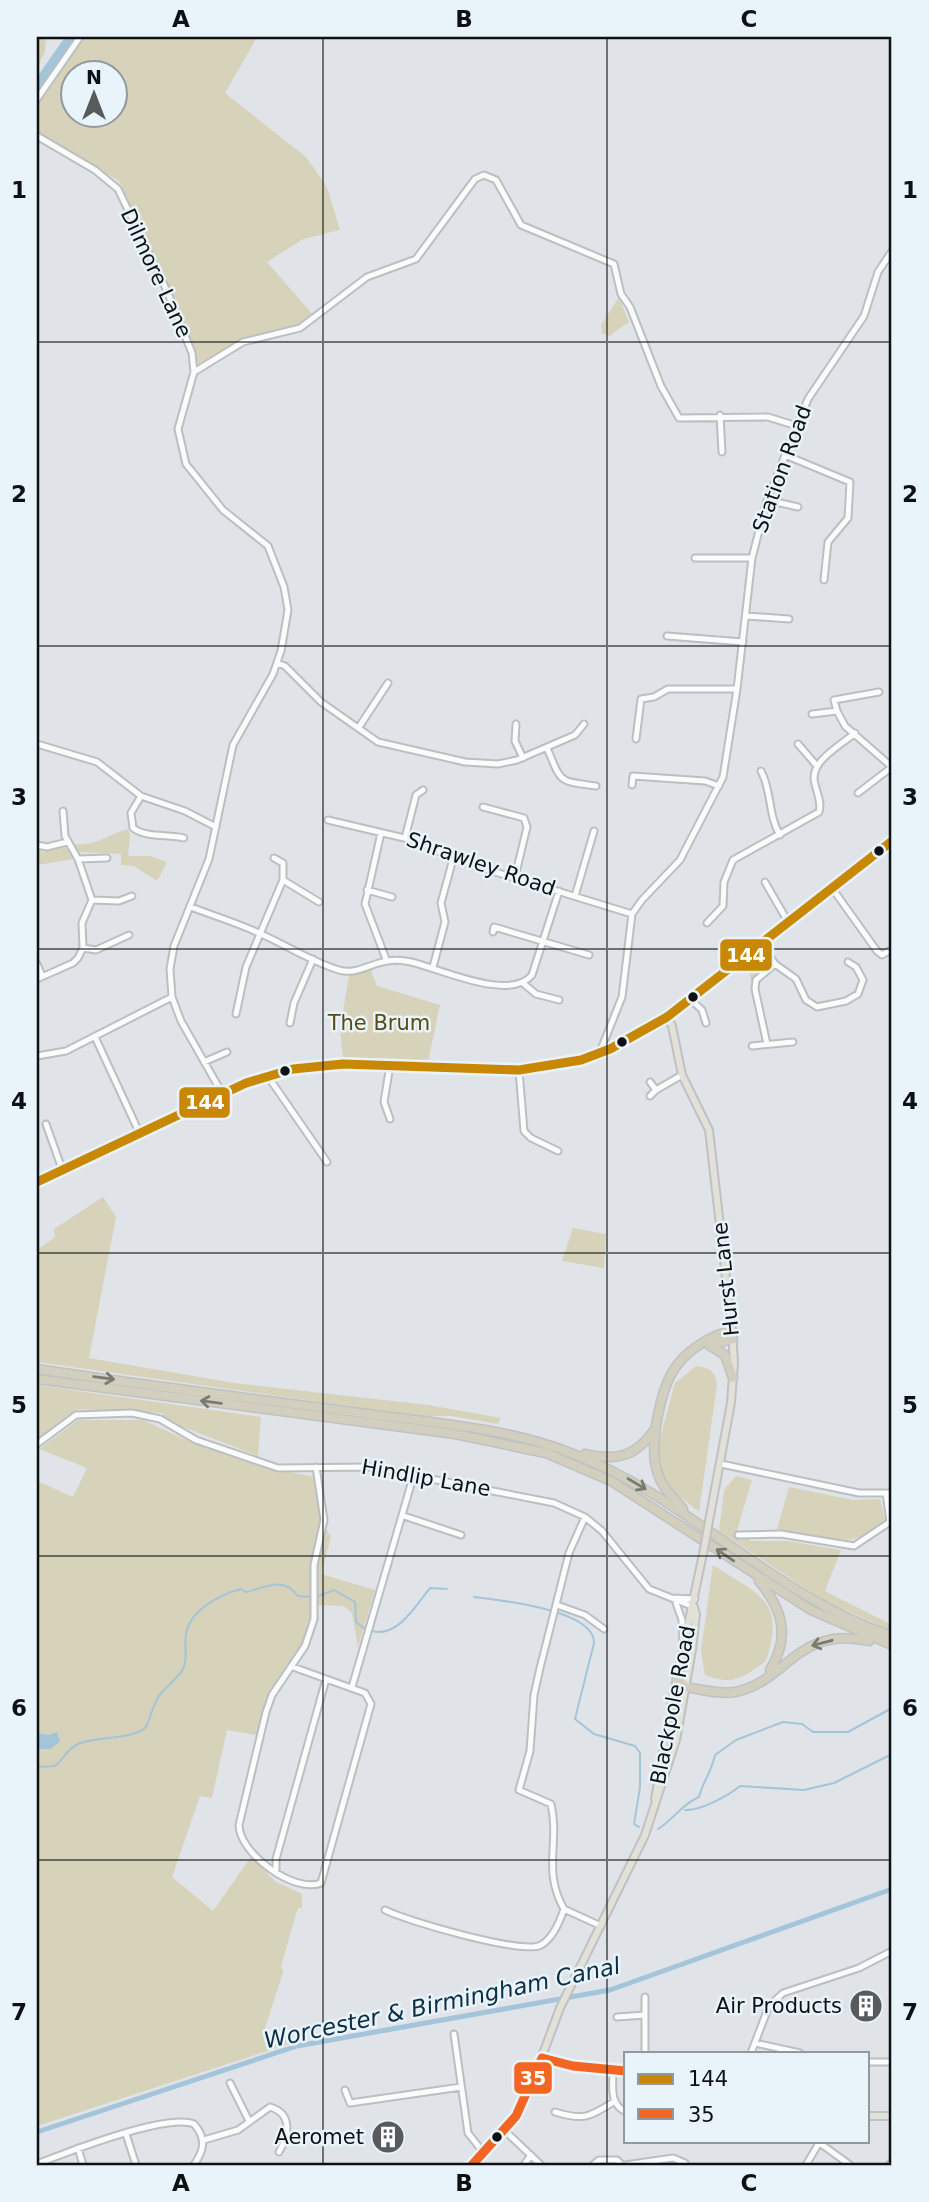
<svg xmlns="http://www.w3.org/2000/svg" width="929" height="2202" viewBox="0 0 929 2202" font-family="'DejaVu Sans',sans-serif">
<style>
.green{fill:#d7d2ba;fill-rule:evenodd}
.water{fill:#a4c4da}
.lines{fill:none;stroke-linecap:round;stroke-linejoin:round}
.stream{stroke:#a4c4da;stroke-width:2}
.canal{stroke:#a4c4da;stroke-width:5}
.minor-casing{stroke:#bbbfc2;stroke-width:9}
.major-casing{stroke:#bfc1c3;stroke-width:10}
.highway-casing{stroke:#bfc1c3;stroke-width:11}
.minor{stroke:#fafbfc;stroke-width:5}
.major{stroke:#e2e1d7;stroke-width:6}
.highway{stroke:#d2cfbe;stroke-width:8}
.major-bridge-casing{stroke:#bfc1c3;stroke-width:10;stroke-linecap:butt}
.major-bridge{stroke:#e2e1d7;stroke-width:6}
.bus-1-casing{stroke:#e9f3fa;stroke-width:14}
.bus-2-casing{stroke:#e9f3fa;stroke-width:14}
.bus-1{stroke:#c88804;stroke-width:9}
.bus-2{stroke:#f26522;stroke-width:9}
.oneway{stroke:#7a7a71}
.grid{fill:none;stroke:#0e1113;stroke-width:2;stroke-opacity:0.55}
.bus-dot{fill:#0e1113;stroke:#e9f3fa;stroke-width:2.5}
.labels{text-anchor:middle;stroke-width:5;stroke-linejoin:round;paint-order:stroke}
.street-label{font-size:21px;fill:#0e1113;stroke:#e9f3fa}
.park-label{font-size:21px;fill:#594b13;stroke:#e9f3fa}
.poi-label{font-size:21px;fill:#0e1113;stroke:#e9f3fa;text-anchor:end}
.water-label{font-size:23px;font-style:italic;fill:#0b2e44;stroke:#e9f3fa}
.line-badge{stroke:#e9f3fa;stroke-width:2.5}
.badge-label{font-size:19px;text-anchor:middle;font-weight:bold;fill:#fff}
.neatline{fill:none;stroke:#0e1113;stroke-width:2.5}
.grid-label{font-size:23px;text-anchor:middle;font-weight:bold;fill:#0e1113}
</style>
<rect width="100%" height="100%" fill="#e0e4e8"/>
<path class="green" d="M37,37H46L45,52L37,68Z
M76,37H257L225,93L306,157L327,187L340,230L303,239L267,262L314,316L297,326L249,336L198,364L181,313L119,181L37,131V93ZM74,74H116V116H74Z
M619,297L629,322L609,336L602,333L601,325Z
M127,829L130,833L128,856H150L167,862L157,881L134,866L121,865V854L77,852L72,844C94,847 106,836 127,829Z
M64,845L74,859L37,865V849L43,852Z
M762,949L768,964L751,981L747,961Z
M370,968L377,986L440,1005L428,1062L343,1057L340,1029L349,976Z
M103,1197L116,1217L89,1358L234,1383L428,1405L501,1418L498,1424L451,1416H420L37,1362V1250L55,1237L54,1229Z
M573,1228L606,1234L604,1268L562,1261Z
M696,1366C710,1368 715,1370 717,1385L699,1512L670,1489L661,1472L658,1445L675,1383Z
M37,1385L261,1417L258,1456L165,1420L162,1413L79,1409L37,1439Z
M78,1420H143L193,1443L259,1466L315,1477L321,1510L319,1528L326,1529L331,1537L321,1574L375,1590L358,1647L352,1613L344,1606L312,1605L307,1636L267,1698L256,1735L227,1730L212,1798L200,1796L172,1877L213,1911L251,1857L276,1882L302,1894V1908H298L281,1966L283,1972L264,2031L267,2037C276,2041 290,2033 295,2042L37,2126V1481L73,1497L87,1468L39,1449Z
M736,1476L752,1480L737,1531L751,1541H787L841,1550L825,1591L892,1625V1631L823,1600L719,1531L724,1490Z
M789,1487L853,1500L880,1499L885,1520C856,1554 815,1537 777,1529Z
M713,1565C759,1595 786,1600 766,1661C744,1678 732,1686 705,1675L701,1651Z"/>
<path class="water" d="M65,37H76L37,93V77Z
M57,1732L60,1741L51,1749H37V1733L49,1735Z"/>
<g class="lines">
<path class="stream" d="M316,1597L334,1590L355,1602L356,1622L365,1629
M474,1597C500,1600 595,1610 594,1643L575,1719L594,1734L635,1746L640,1753V1787L634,1824L639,1827
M372,1631C398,1638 416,1605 430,1588L447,1589
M37,1767L55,1766C64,1759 66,1750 78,1744C94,1736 140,1740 147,1725C151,1715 153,1705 159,1696C166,1686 179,1678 184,1667C188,1655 183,1641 187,1630C192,1609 222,1594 241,1589L246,1592C267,1587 283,1576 298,1596L311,1597
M685,1810C700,1811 728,1796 740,1786L804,1790L834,1783L892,1754
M658,1829C673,1820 683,1803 699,1797C703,1781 712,1771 715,1755L736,1740L783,1722L802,1724L813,1732H848L892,1708"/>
<path class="canal" d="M37,2132L297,2046L610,1990L892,1889"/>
<defs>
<path id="minor" d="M37,99L80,37
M37,136L95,170L118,189L167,291L192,353L194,372L178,429L186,464L223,510L268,546L284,587L288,610L281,651L273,674L233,745L209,859L174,946L170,969L172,997L181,1021L222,1093
M194,372L243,342L300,328L367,277L416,259L475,179L484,175L496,180L521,225L614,264L621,294L630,307L661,386L679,418L768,417L797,426
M720,415L722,452
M785,455L850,482L848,518L828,542L824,580
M767,500L798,507
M695,558H752
M747,616L789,619
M667,636L743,642
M277,663L285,666L321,702L378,742L465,762L498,764L517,760L575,735L584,724
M837,711L845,726L892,767
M812,714L837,711L834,700L879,692
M516,724L515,741L523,758
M359,727L388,683
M636,739L641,699L654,697L668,689H737
M37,744L97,762L141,796L185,811L216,827
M798,744L817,766
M547,748C562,783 557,781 596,786
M761,771C772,791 768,816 780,835
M632,785L633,776L705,781L719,786
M858,793L892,767
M141,796L131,813L133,828C146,838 168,834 184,838
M483,807L524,818L527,827L515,877
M328,820L421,842L453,859L632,914
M381,833L365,904L386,959
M405,838L416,795L423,790
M37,845L47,847L67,842
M274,858L283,863V880L319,902
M78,859L107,858
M765,882L788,922
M832,888L877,951L882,955L892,949
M367,890L392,897
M575,896L594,831
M92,900L119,901L132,896
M191,907C214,916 238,923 261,934C286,945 312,962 339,970C362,977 377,954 411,962C441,969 510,1002 532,975L559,891
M707,923L723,906L724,882L733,860L819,812C822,802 817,794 815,784C808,762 840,746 855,733
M493,932L494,927L589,955
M761,943L775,964L796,979L806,1000L817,1007L846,1001L858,994L863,980L856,967L848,962
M83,948L96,950L129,935
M37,964L42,976
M433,967L445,922L441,903L453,859
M37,979L73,963L78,958L83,948L82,923L92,900L78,859L65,836L63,811
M524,984L536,994L559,1000
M690,999L702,1010L706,1023
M236,1014L246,967L283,880
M290,1023L294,1003L313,959
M95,1037L139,1132
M767,1044L755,989L756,980L775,964
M752,1046L793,1042
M600,1052L622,997L632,914L642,900L680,860L723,777L737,689L752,558L767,500L808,399L864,316L878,272L892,251
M37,1056L66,1051L172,997
M204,1062L227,1052
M390,1065L384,1102L390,1119
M519,1070L524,1131L531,1138L558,1151
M267,1075L327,1162
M650,1082L656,1090L650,1096
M656,1090L682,1075
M46,1124L62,1169
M37,1444L76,1415L132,1413L160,1419L196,1440L278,1468L370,1467L554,1503L585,1517L602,1531L649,1589L694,1607
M721,1464L859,1493H892
M404,1516L461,1535
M585,1517L569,1553L540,1668L534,1695L530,1751L519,1790L551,1804C560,1844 542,1870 564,1909L601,1926
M738,1535L781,1534L854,1546L890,1522L886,1493
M671,1598L695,1599
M676,1603L682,1620L683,1642
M557,1605L585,1615L604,1629
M293,1667L365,1693L371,1704L321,1883C294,1894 239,1853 239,1825L266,1712L272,1695L305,1646L314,1619V1565L324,1520L316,1467
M352,1687L414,1474
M276,1873V1859L326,1679
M385,1910C407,1921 523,1955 541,1945C552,1939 560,1921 564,1909
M617,2017L645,2015
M454,2034L468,2133L483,2152
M755,2043L800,2053
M645,2053V1997
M751,2053L769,2006L783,1993L859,1968L892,1951
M868,2062H892
M613,2070C613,2086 609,2104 626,2112
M230,2083L249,2121
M345,2090L350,2103L461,2087
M555,2112C584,2121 589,2117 615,2101
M504,2130L541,2165
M126,2134L136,2165
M204,2140L238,2130L270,2107C294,2114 288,2137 279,2152
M817,2141L850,2165
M78,2148L83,2165
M37,2164C68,2152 166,2113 194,2124C207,2139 204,2150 194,2165
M524,2165L531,2155
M593,2165L599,2160H617L622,2165
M625,2165L673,2158L685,2163
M806,2165L819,2143
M889,2165L892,2162"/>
<path id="major" d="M667,1017L672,1026L682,1075L709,1130L732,1330L734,1363L731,1403L709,1521
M37,1182L246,1083L293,1069L343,1064L519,1070L581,1060L610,1049L667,1017L892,841
M671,1706L704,1549
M655,1799L667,1730
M542,2058L573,2066L626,2071
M868,2116H892
M472,2165L516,2116L529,2091L560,2008L645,1835L676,1740L692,1650L696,1614L694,1607"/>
<path id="highway" d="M709,1345L725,1355L733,1378
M709,1345L733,1339
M37,1369C147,1386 258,1399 368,1414C435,1423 507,1428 571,1453C688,1497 773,1596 892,1636
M37,1379L455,1434L546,1453L611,1481L811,1610L892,1645
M585,1454C617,1461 636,1457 655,1429
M683,1509C674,1497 663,1490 658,1474C648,1448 660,1386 678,1364C690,1348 713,1335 732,1330
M759,1581C782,1609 791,1636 770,1670
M677,1679L685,1687C701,1689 719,1695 735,1692C787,1682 797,1625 869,1641
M666,1735C675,1722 673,1695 685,1687"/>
</defs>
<use href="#minor" class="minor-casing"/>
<use href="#major" class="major-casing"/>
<use href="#highway" class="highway-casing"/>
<use href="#minor" class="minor"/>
<use href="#major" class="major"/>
<use href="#highway" class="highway"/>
<defs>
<path id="major-bridge" d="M704,1549L709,1521"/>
</defs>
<use href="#major-bridge" class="major-bridge-casing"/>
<use href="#major-bridge" class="major-bridge"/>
<defs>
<path id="bus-1" d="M37,1182L246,1083L293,1069L343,1064L519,1070L581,1060L610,1049L667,1017L892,841"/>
<path id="bus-2" d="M472,2165L516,2116L542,2058L573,2066L626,2071"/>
</defs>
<use href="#bus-1" class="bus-1-casing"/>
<use href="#bus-2" class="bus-2-casing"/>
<use href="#bus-1" class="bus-1"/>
<use href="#bus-2" class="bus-2"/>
</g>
<defs><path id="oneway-shaft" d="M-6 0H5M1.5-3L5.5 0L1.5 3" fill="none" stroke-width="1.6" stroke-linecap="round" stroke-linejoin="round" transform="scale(1.75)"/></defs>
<g class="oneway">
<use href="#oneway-shaft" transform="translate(104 1378) rotate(8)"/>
<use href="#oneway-shaft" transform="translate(211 1402) rotate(-173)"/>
<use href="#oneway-shaft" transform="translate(637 1484) rotate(31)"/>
<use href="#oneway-shaft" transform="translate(725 1555) rotate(-146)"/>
<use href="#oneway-shaft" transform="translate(822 1643) rotate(165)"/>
</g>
<path class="grid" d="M323,37V2165M607,37V2165M37,342H892M37,646H892M37,949H892M37,1253H892M37,1556H892M37,1860H892"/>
<defs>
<symbol id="building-disc" viewBox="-11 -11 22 22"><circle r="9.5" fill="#585b5e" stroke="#e9f3fa"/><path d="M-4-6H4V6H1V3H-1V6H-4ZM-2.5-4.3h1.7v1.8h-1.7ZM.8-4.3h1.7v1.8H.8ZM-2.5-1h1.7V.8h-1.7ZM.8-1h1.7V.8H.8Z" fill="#fff"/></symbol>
</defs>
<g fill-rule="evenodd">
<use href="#building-disc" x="847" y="1987" width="38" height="38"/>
<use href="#building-disc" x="369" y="2118" width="38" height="38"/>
</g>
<g class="bus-dot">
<circle cx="879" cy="851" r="6"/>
<circle cx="693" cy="997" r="6"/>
<circle cx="622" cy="1042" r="6"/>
<circle cx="285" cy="1071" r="6"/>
<circle cx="497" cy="2137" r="6"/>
</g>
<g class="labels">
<g class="street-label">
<text transform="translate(156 273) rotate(65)" y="7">Dilmore Lane</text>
<text transform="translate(782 469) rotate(-70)" y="7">Station Road</text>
<text transform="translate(481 864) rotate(19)" y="7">Shrawley Road</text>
<text transform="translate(726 1279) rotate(-96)" y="7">Hurst Lane</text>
<text transform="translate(426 1478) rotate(10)" y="7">Hindlip Lane</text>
<text transform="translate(673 1705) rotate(-79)" y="7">Blackpole Road</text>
</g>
<g class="park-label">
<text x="379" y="1030">The Brum</text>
</g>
<g class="poi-label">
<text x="842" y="2013">Air Products</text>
<text x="364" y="2144">Aeromet</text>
</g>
<g class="water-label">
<text transform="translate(442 2003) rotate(-12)" y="8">Worcester &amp; Birmingham Canal</text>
</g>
</g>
<g class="line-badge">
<rect x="719" y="938" width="54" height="34" rx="7" fill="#c88804"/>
<rect x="178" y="1086" width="53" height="33" rx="7" fill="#c88804"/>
<rect x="513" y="2061" width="40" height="34" rx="7" fill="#f26522"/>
</g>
<g class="badge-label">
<text x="746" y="962">144</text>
<text x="205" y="1109">144</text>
<text x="533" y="2085">35</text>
</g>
<rect width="929" height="2202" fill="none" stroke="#e9f3fa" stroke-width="77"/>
<rect x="624" y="2052" width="245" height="91" fill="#e9f3fa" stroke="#91999e" stroke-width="2"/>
<rect x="638" y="2074" width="35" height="10" fill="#c88804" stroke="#91999e" stroke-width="2"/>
<text x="688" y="2086" font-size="21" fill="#0e1113">144</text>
<rect x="638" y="2109" width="35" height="10" fill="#f26522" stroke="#91999e" stroke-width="2"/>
<text x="688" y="2122" font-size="21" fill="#0e1113">35</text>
<g transform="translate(94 94)"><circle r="33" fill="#e9f3fa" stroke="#91999e" stroke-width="2"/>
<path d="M0-5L12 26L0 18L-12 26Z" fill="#585b5e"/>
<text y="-10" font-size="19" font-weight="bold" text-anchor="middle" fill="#0e1113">N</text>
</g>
<rect x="38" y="38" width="852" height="2126" class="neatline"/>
<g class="grid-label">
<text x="181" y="27">A</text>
<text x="464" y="27">B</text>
<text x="749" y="27">C</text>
<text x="19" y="198">1</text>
<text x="910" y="198">1</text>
<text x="19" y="502">2</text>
<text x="910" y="502">2</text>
<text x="19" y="805">3</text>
<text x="910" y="805">3</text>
<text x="19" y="1109">4</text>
<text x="910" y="1109">4</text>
<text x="19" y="1413">5</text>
<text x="910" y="1413">5</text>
<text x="19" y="1716">6</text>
<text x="910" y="1716">6</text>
<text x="19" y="2020">7</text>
<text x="910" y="2020">7</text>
<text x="181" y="2191">A</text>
<text x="464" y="2191">B</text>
<text x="749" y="2191">C</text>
</g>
</svg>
